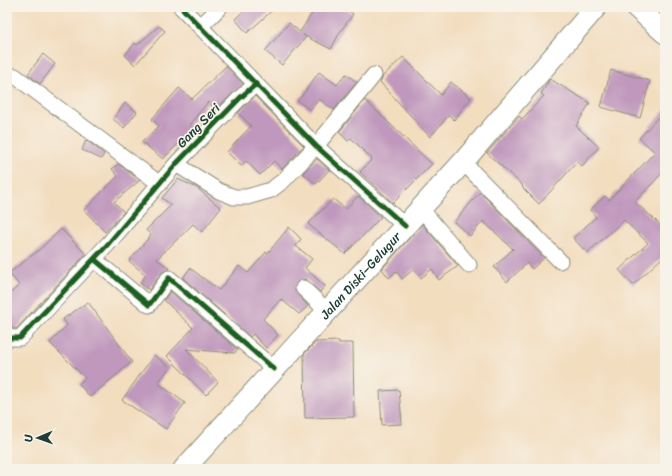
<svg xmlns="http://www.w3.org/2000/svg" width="672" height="476" viewBox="0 0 672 476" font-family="Sriracha,sans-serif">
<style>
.building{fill:#c098bd}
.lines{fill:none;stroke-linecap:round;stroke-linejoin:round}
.street-casing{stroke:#898d7a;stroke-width:17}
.secondary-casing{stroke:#898d7a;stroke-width:23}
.street{stroke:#fff;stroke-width:15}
.secondary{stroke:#fff;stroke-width:21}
.cycleway-casing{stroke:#f7f3e8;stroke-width:8}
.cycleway{stroke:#1b5e20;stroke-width:5}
.labels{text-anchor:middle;stroke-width:3.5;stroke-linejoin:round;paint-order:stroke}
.street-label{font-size:13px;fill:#1f3d34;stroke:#f7f3e8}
</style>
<rect width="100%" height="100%" fill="#f7f3e8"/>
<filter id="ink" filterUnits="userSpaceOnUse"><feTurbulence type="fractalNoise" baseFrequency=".025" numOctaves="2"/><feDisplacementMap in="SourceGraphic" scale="8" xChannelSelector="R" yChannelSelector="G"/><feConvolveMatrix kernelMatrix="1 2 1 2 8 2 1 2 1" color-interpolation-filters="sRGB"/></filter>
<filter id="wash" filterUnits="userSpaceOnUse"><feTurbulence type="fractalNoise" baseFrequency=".012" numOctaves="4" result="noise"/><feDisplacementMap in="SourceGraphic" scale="16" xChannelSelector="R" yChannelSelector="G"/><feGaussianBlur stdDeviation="0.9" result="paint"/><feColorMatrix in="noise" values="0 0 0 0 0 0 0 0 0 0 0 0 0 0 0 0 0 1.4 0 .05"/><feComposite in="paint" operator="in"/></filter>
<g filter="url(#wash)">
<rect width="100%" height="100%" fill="#f3ddbf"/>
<g id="blocks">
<path class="building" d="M248,7H276L247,33L235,19Z
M316,7H344L353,14L340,32L331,49L303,35L306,37L282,65L265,51L289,23L300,32Z
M159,26L165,31L135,65L125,55L135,43L137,45Z
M43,54L55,64L40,84L28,74Z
M403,57L441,95L451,82L471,98L454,120L449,115L430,137L380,82L383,76Z
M226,66L243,84L215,110L208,102L189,125L193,129L163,159L142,142L159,126L152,119L179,88L192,99Z
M611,70L650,81L640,118L601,107Z
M319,72L337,85L346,74L357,82L334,110L319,99L310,110L298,101Z
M550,79L590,103L576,126L599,147L582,166L577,162L539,204L522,187L523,186L487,153L519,116L522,119L544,96L541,94Z
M255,96L304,146L282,169L274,161L260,175L246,161L241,166L227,152L251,126L238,113Z
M365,100L432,164L393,203L360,172L372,159L351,138L348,141L339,132Z
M125,103L137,112L124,128L113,119Z
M665,110V170L635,202L665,229V255L633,285L619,270L648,243L624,220L587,253L573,238L596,217L590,210L605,196L609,200L655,152L639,138Z
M86,140L104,154L101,159L82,150Z
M317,159L329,170L316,184L303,173Z
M118,164L140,180L114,202L124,212L105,232L84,210L118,176L112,169Z
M178,179L197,188L221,208L202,232L193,224L157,259L170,269L162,272L149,290L140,283L146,275L129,261L151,235L146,230L171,205L162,198Z
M480,192L544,258L532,269L527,263L507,282L494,267L513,249L483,221L470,236L454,222Z
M358,196L381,217L345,254L308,224L333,199L346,209Z
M422,224L458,266L439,280L432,269L421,278L414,269L402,279L396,271L389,278L382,269Z
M289,227L301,239L296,246L312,259L305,268L325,286L320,292L306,279L297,282L295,291L308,306L299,314L281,299L263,319L278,335L266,348L253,334L250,337L183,278L190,268L219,290L239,266L248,273L266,252L267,254Z
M61,229L86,254L16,329L8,326L7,297L19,285L9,273L39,250Z
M170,291L238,350L234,353L186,349L218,382L206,395L167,356L193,328L164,300Z
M88,302L132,362L90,397L79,384L85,378L50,343L67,325L63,319Z
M339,341V343H353L354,417L305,418L304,354L316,342Z
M154,355L170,367L158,383L185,403L166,429L122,400Z
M399,390L402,424L382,425L380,391Z"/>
</g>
</g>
<g filter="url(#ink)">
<use href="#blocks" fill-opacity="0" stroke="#898d7a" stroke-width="1"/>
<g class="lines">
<defs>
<path id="street" d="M181,7L316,146L405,226
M200,27L220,7
M15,76L160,184
M463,162L560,261
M176,164L219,191L234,197H247L271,190L284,180L316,146L374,75
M421,209L469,265
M94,259L149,305L169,278L274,369
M303,288L328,312
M7,335L11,338H20L108,244L176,164L240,98L256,84"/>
<g id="secondary">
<path d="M636,7L665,33"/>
<path id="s1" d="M184,469L463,162L596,7"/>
</g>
</defs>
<use href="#street" class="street-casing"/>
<use href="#secondary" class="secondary-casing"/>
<use href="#street" class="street"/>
<use href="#secondary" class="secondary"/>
<defs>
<path id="cycleway" d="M181,7L316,146L405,226
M94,259L149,305L169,278L274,369
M7,335L11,338H20L108,244L176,164L240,98L256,84"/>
</defs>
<use href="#cycleway" class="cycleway-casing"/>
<use href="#cycleway" class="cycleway"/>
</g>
</g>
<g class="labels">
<g class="street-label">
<text transform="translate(198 125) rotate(-46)" y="5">Gang Seri</text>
<text dy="5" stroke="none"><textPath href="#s1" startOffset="262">Jalan Diski–Gelugur</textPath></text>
</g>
</g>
<rect width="672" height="476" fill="none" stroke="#f7f3e8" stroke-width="24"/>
<g transform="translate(38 438) rotate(268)" stroke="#f7f3e8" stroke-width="3" paint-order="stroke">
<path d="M0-3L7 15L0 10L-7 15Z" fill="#1f3d34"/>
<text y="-6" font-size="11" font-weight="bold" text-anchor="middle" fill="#1f3d34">U</text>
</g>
</svg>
